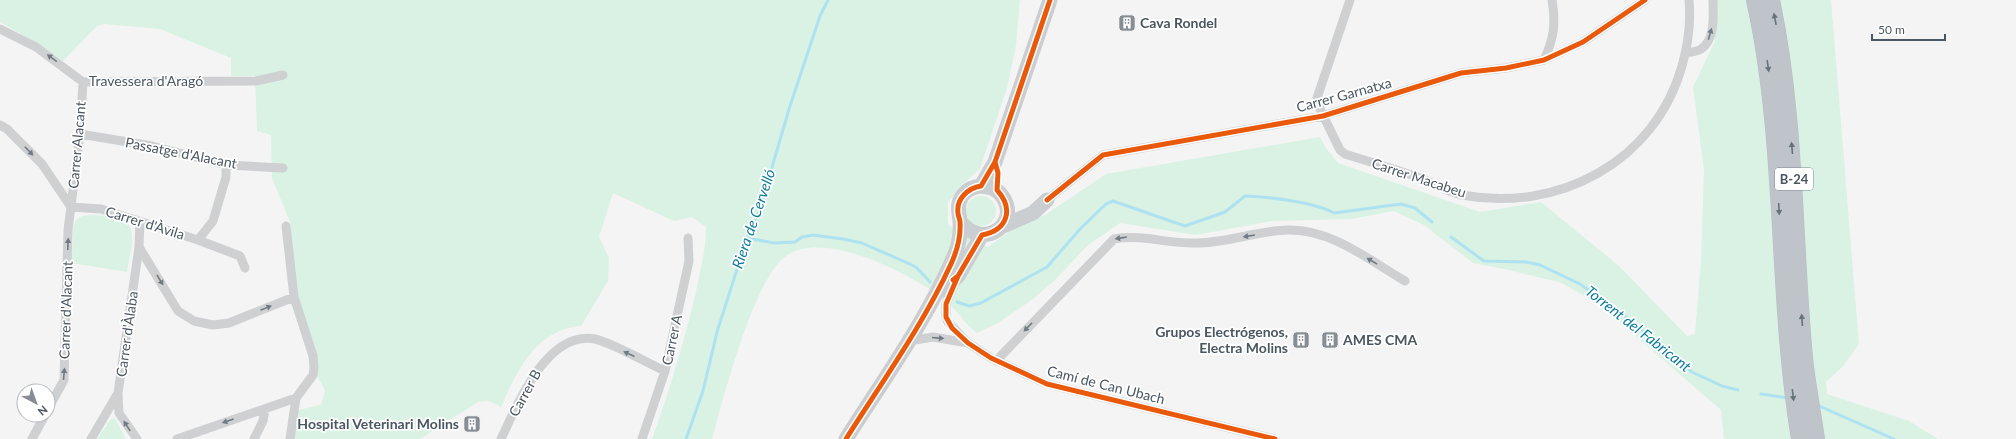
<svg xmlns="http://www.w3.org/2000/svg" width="2016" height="439" viewBox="0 0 2016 439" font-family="Lato,sans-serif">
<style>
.green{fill:#d9f2e3}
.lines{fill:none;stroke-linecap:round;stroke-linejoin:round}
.stream{stroke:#aee2f0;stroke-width:3}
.motorway-casing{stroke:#b9bec3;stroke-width:18}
.minor{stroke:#ced0d2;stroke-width:9}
.primary{stroke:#caced1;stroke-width:15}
.motorway{stroke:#bec4c9;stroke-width:17}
.cycleway-casing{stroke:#fff;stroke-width:8}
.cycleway{stroke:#e8590c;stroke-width:5}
.oneway{fill:#67727b}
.oneway2{fill:#727b83}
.labels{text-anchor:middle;stroke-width:3.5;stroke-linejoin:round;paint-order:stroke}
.shield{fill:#fff;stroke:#808990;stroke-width:1}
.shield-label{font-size:13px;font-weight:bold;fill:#4a5661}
.poi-label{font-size:14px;font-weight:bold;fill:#4a5661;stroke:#fff;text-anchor:start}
.street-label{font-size:14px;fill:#4a5661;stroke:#fff}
.water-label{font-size:15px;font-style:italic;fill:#0c7c9b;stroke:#fff}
</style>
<rect width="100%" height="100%" fill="#f4f4f4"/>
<path class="green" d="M0,0H1020L1016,45L1007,88L980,169L964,183L948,202V225L988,247L1020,224L1045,215L1106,174L1320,137L1326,148L1338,163L1480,212L1541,202L1619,266L1687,336L1695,334L1701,260L1704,170L1693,87L1715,41V0H1831L1859,344L1843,366L1826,382L1827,394L1909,421L1938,439H1724L1721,410L1601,306L1562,283L1509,270L1473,263L1424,225L1394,211L1351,219L1272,221L1196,235L1120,223L1088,245L1056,279L1033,299L998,323L977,333C964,323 961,315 950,305C944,299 935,293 928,288C896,268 826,233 789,254C755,272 723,400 712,439H652C669,392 683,345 695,296C700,273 706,250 706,227L692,217L674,221L613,193L599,237L609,258L608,281L581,326C536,329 517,371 501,407L489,401L478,402L420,439H294L298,410L321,405L325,391L317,375L297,299L290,222L272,178L271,135L257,131L255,76H231V58L160,29L104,24L97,26L63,61L42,46L0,22Z
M966 211a15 15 0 1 1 30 0a15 15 0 1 1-30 0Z
M92,215C101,216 116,215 124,220C139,230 129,258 127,272L72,263L73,228L76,220L82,216Z
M113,418L116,420L126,439H97L110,420Z"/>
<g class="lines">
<path class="stream" d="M1451,237L1484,261L1526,262L1540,265L1580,284L1620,312L1692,372L1722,386L1738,390
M747,238L774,243L795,242L802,237L813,235L843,239L862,243L912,265L917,268L930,282
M957,302L969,306L981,303L1047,267L1081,228L1106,204L1113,201L1185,226L1225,212L1245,196C1269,197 1314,202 1334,213L1401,204L1415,208L1432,222
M1761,394L1788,398
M1817,405L1894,439
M686,439L703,391L717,332L747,238L759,212L789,109L820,16L828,0"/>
<defs>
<path id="motorway" d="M1755,0C1787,144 1776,294 1800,439
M1771,0C1796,118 1793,238 1804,358C1807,385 1812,412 1816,439"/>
</defs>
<use href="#motorway" class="motorway-casing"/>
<path class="minor" d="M1350,0L1317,98L1320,109L1340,150L1345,154C1370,162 1395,169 1420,178C1433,183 1448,192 1462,195C1558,213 1655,162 1682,66C1688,45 1691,22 1689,0
M0,29L36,47L83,82L256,81L283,75
M1685,53C1690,52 1697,52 1701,49C1716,39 1713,15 1713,0
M1544,60C1554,38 1556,24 1552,0
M0,125L7,129L42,164L71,207
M80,134L152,146L226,165L283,168
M1047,200L1103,155L1323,116L1461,73L1506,68L1544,60L1583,42L1645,0
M71,207L101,209L198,240L240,256L245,268
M286,226L294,297L313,356L314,367L313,375L296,398L290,439
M198,240L213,221L226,177V165
M139,247L178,311L194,321L213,325L229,323L294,297
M956,281L946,304V317L948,322L968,343L991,358L1047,384L1275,439
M909,341L933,337L968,343
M996,361L1114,239C1141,234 1169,244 1196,243C1227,243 1256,231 1287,230C1330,228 1369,260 1405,281
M118,394L119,413L137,439
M48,409L64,380L68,230L80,134L83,82
M32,439L45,415
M91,439L118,393L139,247L140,222
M177,439L296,398
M254,439L263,421L265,409
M501,439C517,405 547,330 595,339C613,343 647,363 665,371
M642,439L665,371L689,261L688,238"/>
<path class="primary" d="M981,186L995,162L1050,0
M1001,227L1033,213L1047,200
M942,290L958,276L982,235
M846,439C884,379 927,320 955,254C959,245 961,231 960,221C959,212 956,204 963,195C974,182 996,184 1004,199C1019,225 982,251 960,221"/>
<use href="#motorway" class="motorway"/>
<defs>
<path id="cycleway" d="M1047,200L1103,155L1323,116L1461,73L1506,68L1544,60L1583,42L1645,0
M958,276L946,304V317L952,328L968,343L991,358L1047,384L1275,439
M953,280L958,276L982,235C1008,230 1014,209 997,190L998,173L995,162
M846,439C882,382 923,325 951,264C957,251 961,237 960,222C960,219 958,216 958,213C956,199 968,188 981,186L995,162L1050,0"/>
</defs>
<use href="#cycleway" class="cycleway-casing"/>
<use href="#cycleway" class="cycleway"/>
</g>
<defs><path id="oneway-solid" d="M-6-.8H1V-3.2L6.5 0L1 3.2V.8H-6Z"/></defs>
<g class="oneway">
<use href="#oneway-solid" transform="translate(1775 19) rotate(-101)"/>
<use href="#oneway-solid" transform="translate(1768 66) rotate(82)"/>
<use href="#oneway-solid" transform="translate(1792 148) rotate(-95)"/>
<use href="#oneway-solid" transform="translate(1779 209) rotate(87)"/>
<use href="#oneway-solid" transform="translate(1802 320) rotate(-94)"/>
<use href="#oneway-solid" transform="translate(1793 395) rotate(83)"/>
</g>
<g class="oneway2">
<use href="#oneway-solid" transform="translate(1710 34) rotate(-74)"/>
<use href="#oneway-solid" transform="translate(52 58) rotate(-144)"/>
<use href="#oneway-solid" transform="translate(29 151) rotate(46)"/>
<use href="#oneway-solid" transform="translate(1249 236) rotate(171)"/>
<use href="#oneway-solid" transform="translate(1121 238) rotate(171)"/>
<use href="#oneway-solid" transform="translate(68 244) rotate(-88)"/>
<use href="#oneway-solid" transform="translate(1372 261) rotate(-149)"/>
<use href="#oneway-solid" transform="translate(160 280) rotate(59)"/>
<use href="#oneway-solid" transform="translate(266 308) rotate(-22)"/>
<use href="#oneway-solid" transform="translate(1028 327) rotate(134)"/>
<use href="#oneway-solid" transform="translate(938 338) rotate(5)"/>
<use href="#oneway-solid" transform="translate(629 354) rotate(-155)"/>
<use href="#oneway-solid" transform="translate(64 374) rotate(-85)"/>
<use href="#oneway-solid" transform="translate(228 421) rotate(161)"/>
<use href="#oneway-solid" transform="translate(127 426) rotate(-123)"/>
</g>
<defs>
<symbol id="building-square" viewBox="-11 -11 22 22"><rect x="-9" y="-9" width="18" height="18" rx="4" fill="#868d94" stroke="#fff"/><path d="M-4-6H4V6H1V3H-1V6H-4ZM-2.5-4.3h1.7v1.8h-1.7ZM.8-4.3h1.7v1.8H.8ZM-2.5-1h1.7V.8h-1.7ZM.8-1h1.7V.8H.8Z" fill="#fff"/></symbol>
</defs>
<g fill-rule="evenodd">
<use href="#building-square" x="1117" y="13" width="20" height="20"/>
<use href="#building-square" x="1291" y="330" width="20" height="20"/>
<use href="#building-square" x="1320" y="330" width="20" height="20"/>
<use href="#building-square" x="462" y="414" width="20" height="20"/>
</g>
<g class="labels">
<rect class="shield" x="1775" y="168" width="38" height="22" rx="3"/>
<g class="shield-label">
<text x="1794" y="184">B-24</text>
</g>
<g class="poi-label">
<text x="1140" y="28">Cava Rondel</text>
<text x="1288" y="337" text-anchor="end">Grupos Electrógenos,<tspan x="1288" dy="16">Electra Molins</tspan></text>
<text x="1343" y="345">AMES CMA</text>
<text x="459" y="429" text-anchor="end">Hospital Veterinari Molins</text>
</g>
<g class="street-label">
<text x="146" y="86">Travessera d'Aragó</text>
<text transform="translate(1344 95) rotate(-15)" y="5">Carrer Garnatxa</text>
<text transform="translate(77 145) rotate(-85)" y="5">Carrer Alacant</text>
<text transform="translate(181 153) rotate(11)" y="5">Passatge d'Alacant</text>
<text transform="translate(1419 178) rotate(18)" y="5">Carrer Macabeu</text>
<text transform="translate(145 223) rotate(17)" y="5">Carrer d'Àvila</text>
<text transform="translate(66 310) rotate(-88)" y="5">Carrer d'Alacant</text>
<text transform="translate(127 334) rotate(-82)" y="5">Carrer d'Àlaba</text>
<text transform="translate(672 340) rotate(-78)" y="5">Carrer A</text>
<text transform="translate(1106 385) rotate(14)" y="5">Camí de Can Ubach</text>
<text transform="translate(525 393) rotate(-61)" y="5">Carrer B</text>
</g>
<g class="water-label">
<text transform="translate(754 219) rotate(-71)" y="5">Riera de Cervelló</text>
<text transform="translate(1638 329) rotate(38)" y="5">Torrent del Fabricant</text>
</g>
</g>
<g transform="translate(36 403) rotate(139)"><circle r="19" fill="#ffffff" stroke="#b7bbc0"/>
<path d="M0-3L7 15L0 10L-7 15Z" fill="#868d94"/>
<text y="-6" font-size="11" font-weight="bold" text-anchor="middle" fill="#4a5661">N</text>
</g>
<path d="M1872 34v6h73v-6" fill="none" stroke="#4a5661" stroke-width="2"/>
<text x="1878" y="34" font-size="12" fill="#4a5661" stroke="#ffffff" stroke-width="3" paint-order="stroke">50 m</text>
</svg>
